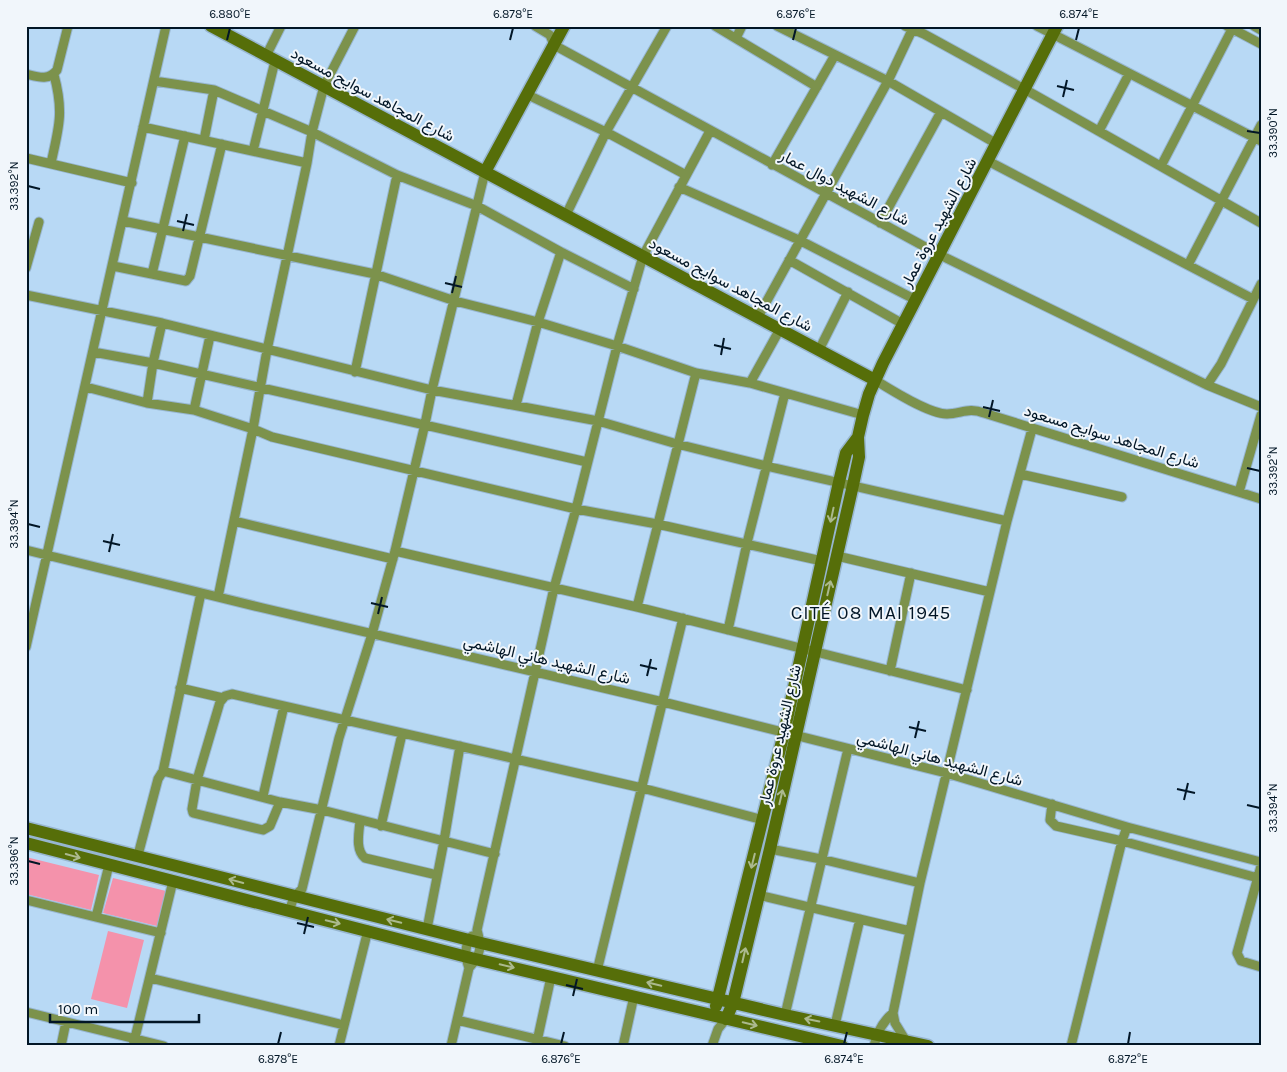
<svg xmlns="http://www.w3.org/2000/svg" width="1287" height="1072" viewBox="0 0 1287 1072" font-family="Karla,Vazirmatn,sans-serif">
<style>
.green{fill:#f492ab}
.lines{fill:none;stroke-linecap:round;stroke-linejoin:round}
.street-casing{stroke:#97b6d0;stroke-width:11}
.secondary-casing{stroke:#97b6d0;stroke-width:15}
.street{stroke:#7c924c;stroke-width:9}
.secondary{stroke:#566e09;stroke-width:12}
.oneway{stroke:#abb98e}
.ticks{fill:none;stroke:#021626;stroke-width:2}
.labels{text-anchor:middle;stroke-width:4;stroke-linejoin:round;paint-order:stroke}
.street-label{font-size:16px;fill:#021626;stroke:#f1f6fb}
.quarter-label{font-size:19px;letter-spacing:1px;fill:#021626;stroke:#f1f6fb}
.neatline{fill:none;stroke:#021626;stroke-width:2}
.ticks-label{font-size:12px;text-anchor:middle;fill:#021626}
</style>
<rect width="100%" height="100%" fill="#b8d9f5"/>
<path class="green" d="M26,857L99,875L91,910L26,894Z
M113,878L166,891L157,926L103,913Z
M108,931L144,940L127,1008L91,999Z"/>
<g class="lines">
<defs>
<path id="street" d="M355,26L324,86L312,132L307,163L267,350L253,429L272,437L576,509L657,524L822,561
M535,26L550,35L554,45L940,255L1207,385L1261,407
M715,26L817,87
M777,26L888,81L997,144
M905,26L924,34L1026,90L1261,223
M1037,26L1261,141
M1227,26L1261,44
M1254,26L1261,30
M736,38L742,26
M266,56L281,26
M26,74C38,77 49,81 57,70L68,26
M154,81L214,90L312,132L397,175L477,206L561,252L634,289
M528,95L606,132L686,175
M143,127L307,163
M1099,131L1129,74
M204,140L214,90
M253,151L275,61
M26,158L132,183
M988,161L1253,299
M51,163C59,127 64,112 54,75
M772,165L835,55
M1161,166L1232,29
M679,187L799,240L916,300
M566,215L606,132L667,26
M123,221L375,274L455,301L538,322L617,346L696,373L750,383L863,415
M880,223L941,112
M789,260L903,324
M1188,265L1261,125
M113,266L186,281L190,276L222,144
M26,268L39,222
M152,274L185,136
M26,295L162,323L432,390L598,421L677,444L766,466L1007,521
M758,317L888,81L914,26
M819,350L848,292
M93,352L153,363L587,462
M355,372L397,175
M875,380C891,390 929,414 947,414C961,414 968,407 984,413C1076,442 1168,471 1261,499
M750,383L780,329
M1207,385L1221,364L1261,284
M86,387L147,403L194,410L253,429L218,597
M147,403L153,363L162,323
M516,405L538,322L561,252
M194,410L210,336
M1020,474L1122,497
M1239,492L1261,415
M234,521L393,559
M26,550L263,608L663,702L946,773L1127,827L1261,862
M395,551L637,607L967,690
M837,556L990,592
M637,607L696,373
M728,630L747,543L785,393
M26,647L166,26
M890,671L911,573
M180,688L223,698
M460,746L444,841L495,854
M163,771L201,593
M263,796L284,706
M280,802L270,826L263,830L193,813L192,809L197,780L220,702L225,696L232,694L642,788L763,820
M1052,804L1050,820L1056,826L1122,841L1258,878
M360,821C359,833 355,850 365,858L437,875
M381,826L402,734
M770,849L821,859L920,883
M138,855L158,779L163,771L280,802L322,810L444,841L427,929
M1261,866L1237,953L1241,961L1261,967
M758,895L910,931
M26,900L161,933
M289,911L294,897L302,889L339,738L372,634L395,551L425,424L432,390L485,172
M96,917L109,865
M469,968C481,955 482,947 477,930L554,588L576,509L617,346L643,256L710,131
M597,971L683,618
M150,978L344,1025
M26,1012L164,1046
M785,1015L848,749
M457,1020L565,1046
M835,1025L860,919
M906,1041L895,1023L893,1013L920,883L1007,521L1032,429
M61,1046L66,1022
M133,1046L173,881
M339,1046L368,930
M451,1046L469,968C465,957 464,945 472,936
M536,1046L551,977
M623,1046L634,996
M712,1046L718,1029L726,1019
M874,1046C877,1032 882,1022 893,1013
M1071,1046L1122,841L1127,827"/>
<path id="secondary" d="M211,26L875,380
M485,172L564,26
M26,828L481,943L785,1015L928,1046
M26,843L471,958L842,1046
M716,1006L784,733L839,482L846,453L858,437
M726,1019L733,1003L770,849L853,485L859,457L858,437L863,415L869,394L883,363L1057,26"/>
</defs>
<use href="#street" class="street-casing"/>
<use href="#secondary" class="secondary-casing"/>
<use href="#street" class="street"/>
<use href="#secondary" class="secondary"/>
</g>
<defs><path id="oneway-shaft" d="M-6 0H5M1.5-3L5.5 0L1.5 3" fill="none" stroke-width="1.6" stroke-linecap="round" stroke-linejoin="round" transform="scale(1.25)"/></defs>
<g class="oneway">
<use href="#oneway-shaft" transform="translate(832 515) rotate(102)"/>
<use href="#oneway-shaft" transform="translate(829 588) rotate(-77)"/>
<use href="#oneway-shaft" transform="translate(781 797) rotate(-77)"/>
<use href="#oneway-shaft" transform="translate(73 856) rotate(15)"/>
<use href="#oneway-shaft" transform="translate(753 861) rotate(104)"/>
<use href="#oneway-shaft" transform="translate(236 881) rotate(-165)"/>
<use href="#oneway-shaft" transform="translate(394 921) rotate(-166)"/>
<use href="#oneway-shaft" transform="translate(333 922) rotate(14)"/>
<use href="#oneway-shaft" transform="translate(744 955) rotate(-77)"/>
<use href="#oneway-shaft" transform="translate(507 966) rotate(13)"/>
<use href="#oneway-shaft" transform="translate(654 984) rotate(-167)"/>
<use href="#oneway-shaft" transform="translate(812 1020) rotate(-168)"/>
<use href="#oneway-shaft" transform="translate(750 1024) rotate(13)"/>
</g>
<path class="ticks" d="M227,40L230,28M510,40L513,28M793,40L796,28M1076,40L1079,28M1057,86L1074,90M1063,97L1067,80M1247,131L1260,133M28,186L40,189M177,221L194,225M183,231L187,214M445,283L462,287M452,293L456,276M714,345L731,349M721,355L724,338M983,407L1000,411M989,417L993,400M1247,468L1260,471M28,524L40,527M103,541L120,545M109,552L113,534M371,603L388,607M378,614L382,597M640,665L657,669M647,676L651,659M909,727L926,731M915,738L919,721M1177,789L1195,793M1184,800L1188,783M1247,805L1260,808M28,861L40,864M297,923L314,927M304,934L308,917M566,985L583,989M573,996L577,979M278,1044L281,1032M561,1044L564,1032M844,1044L847,1032M1128,1044L1130,1032"/>
<g class="labels">
<g class="street-label">
<text transform="translate(373 94) rotate(28)" y="6">شارع المجاهد سوايح مسعود</text>
<text transform="translate(845 187) rotate(28)" y="6">شارع الشهيد دوال عمار</text>
<text transform="translate(938 222) rotate(-62)" y="6">شارع الشهيد عروة عمار</text>
<text transform="translate(731 284) rotate(28)" y="6">شارع المجاهد سوايح مسعود</text>
<text transform="translate(1112 436) rotate(17)" y="6">شارع المجاهد سوايح مسعود</text>
<text transform="translate(547 659) rotate(13)" y="6">شارع الشهيد هاني الهاشمي</text>
<text transform="translate(779 735) rotate(-77)" y="6">شارع الشهيد عروة عمار</text>
<text transform="translate(940 758) rotate(15)" y="6">شارع الشهيد هاني الهاشمي</text>
</g>
<g class="quarter-label">
<text x="871" y="619">CITÉ 08 MAI 1945</text>
</g>
</g>
<rect width="1287" height="1072" fill="none" stroke="#f1f6fb" stroke-width="55"/>
<path d="M50 1014v8h149v-8" fill="none" stroke="#021626" stroke-width="2.5"/>
<text x="58" y="1014" font-size="15" fill="#021626" stroke="#f1f6fb" stroke-width="4" paint-order="stroke">100 m</text>
<rect x="28" y="28" width="1232" height="1016" class="neatline"/>
<g class="ticks-label">
<text x="230" y="18">6.880°E</text>
<text x="513" y="18">6.878°E</text>
<text x="796" y="18">6.876°E</text>
<text x="1079" y="18">6.874°E</text>
<text transform="translate(1273 133) rotate(-90)" y="4">33.390°N</text>
<text transform="translate(14 186) rotate(-90)" y="4">33.392°N</text>
<text transform="translate(1273 471) rotate(-90)" y="4">33.392°N</text>
<text transform="translate(14 524) rotate(-90)" y="4">33.394°N</text>
<text transform="translate(1273 808) rotate(-90)" y="4">33.394°N</text>
<text transform="translate(14 861) rotate(-90)" y="4">33.396°N</text>
<text x="278" y="1063">6.878°E</text>
<text x="561" y="1063">6.876°E</text>
<text x="844" y="1063">6.874°E</text>
<text x="1128" y="1063">6.872°E</text>
</g>
</svg>
